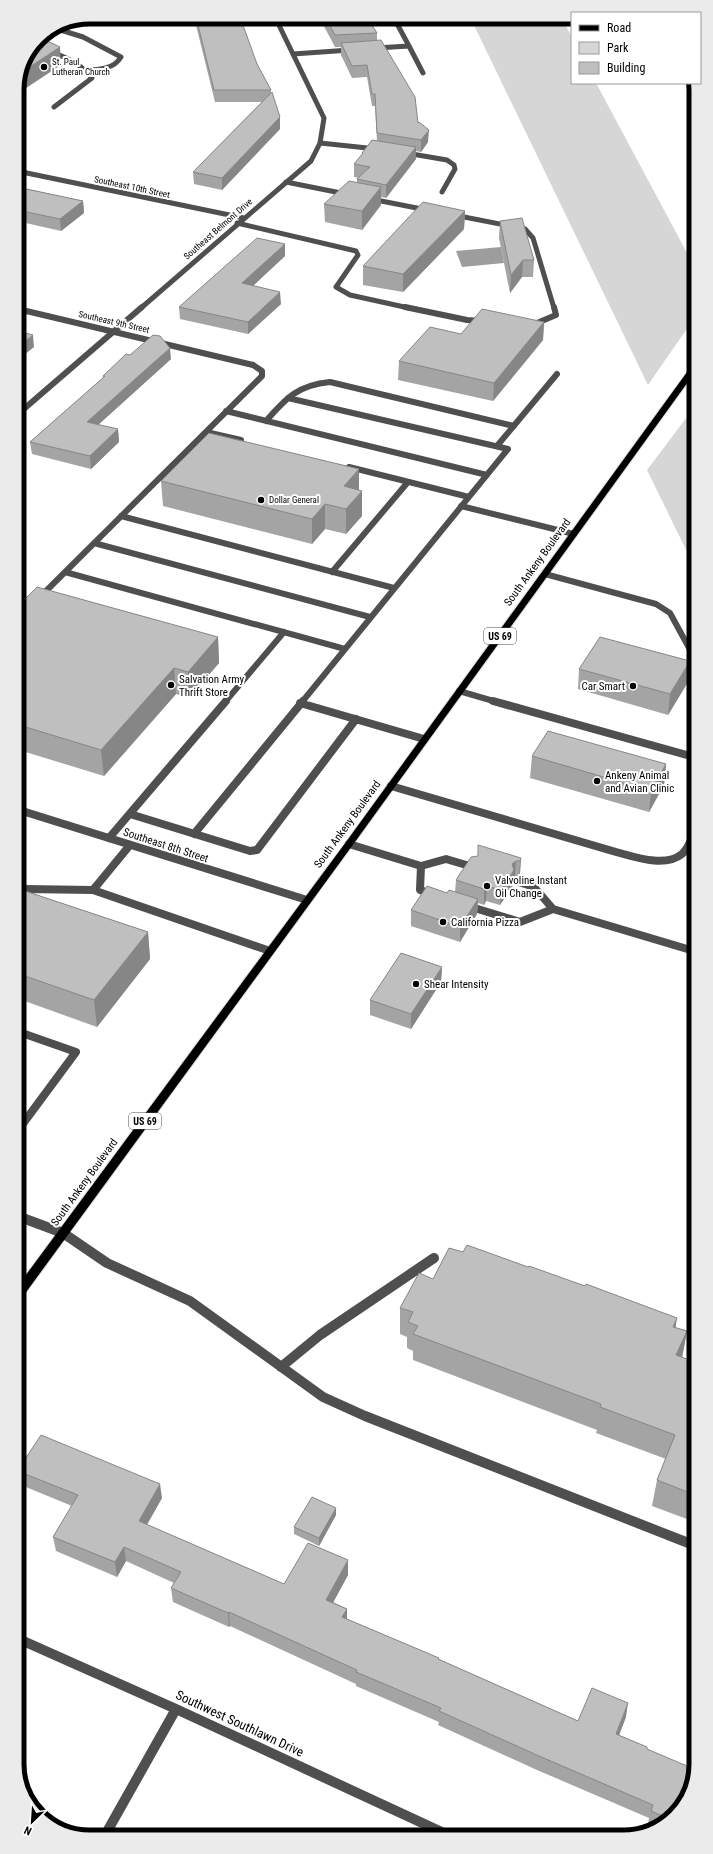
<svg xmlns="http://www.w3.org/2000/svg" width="713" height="1854" viewBox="0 0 713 1854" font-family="'Roboto Condensed',sans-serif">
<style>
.green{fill:#d6d6d6}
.water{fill:#9d9d9d}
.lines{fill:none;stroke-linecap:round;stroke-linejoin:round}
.primary-casing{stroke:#dbdbdb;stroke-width:2}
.lane-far3{stroke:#4f4f4f;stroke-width:5}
.lane-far2{stroke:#4f4f4f;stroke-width:6}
.lane-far1{stroke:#4f4f4f;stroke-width:8}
.lane{stroke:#4f4f4f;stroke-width:10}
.street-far3{stroke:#4f4f4f;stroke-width:5}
.street-far2{stroke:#4f4f4f;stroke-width:6}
.street-far1{stroke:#4f4f4f;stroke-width:8}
.street{stroke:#4f4f4f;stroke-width:10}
.primary{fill:#000;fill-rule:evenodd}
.wall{fill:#a4a4a4}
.shaded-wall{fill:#868686}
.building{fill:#bfbfbf;stroke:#868686}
.poi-dot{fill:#000;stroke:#fff;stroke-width:1.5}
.labels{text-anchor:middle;stroke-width:4;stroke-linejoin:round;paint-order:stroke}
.far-poi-label{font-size:9px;fill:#000;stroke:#fff;text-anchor:start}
.far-street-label{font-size:9px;fill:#000;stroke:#fff}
.shield{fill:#fff;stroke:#4c4c4c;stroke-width:1}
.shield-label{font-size:10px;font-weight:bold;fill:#000}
.street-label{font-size:11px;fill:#000;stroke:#fff}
.poi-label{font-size:11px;fill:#000;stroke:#fff;text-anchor:start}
.near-street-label{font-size:13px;fill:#000;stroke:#fff}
.rim{fill:none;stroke:#000;stroke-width:5}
</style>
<rect width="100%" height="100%" fill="#fff"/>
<path class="green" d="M470,17H561L572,37V83H596L693,264V320L648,385Z
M693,409V564L647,470Z"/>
<path class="water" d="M501,247L504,263L462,267L456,251Z"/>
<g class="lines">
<defs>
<path id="primary" d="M690,368H693V375L352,846L24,1295L20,1297V1283L346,842Z"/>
</defs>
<use href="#primary" class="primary-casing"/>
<path class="lane-far3" d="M54,28L83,37L121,57C114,69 99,70 86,70
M409,46L423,73
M35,47C55,53 79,60 92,78L54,107
M376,48L409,46L395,20
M293,54L350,50
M320,143L377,149
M406,153L447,160L454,165L455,169L442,192
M286,182L346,194
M371,199L427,210
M454,215L525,229L533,238L554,308
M237,223L356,251L358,255L336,287L350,295L409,308"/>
<path class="lane-far2" d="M405,307L467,320L483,321
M532,323H537L556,315L554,307
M288,398L508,449L302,702
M226,411L487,475
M266,421C286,398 298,385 330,382L514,426
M206,432L241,440
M497,446L557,374
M349,467L469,497
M461,506L574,534
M121,516L394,588
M94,543L370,617
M65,572L345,649
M332,572L408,482
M545,574L656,604L670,613L694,657
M40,597L262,376V371L253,365
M459,691L497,702
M225,702L284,632"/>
<path class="lane-far1" d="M493,701L694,757
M300,703L424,739
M391,786L616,852C635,857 665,868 682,854C688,849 690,841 694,835
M130,814L250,851L257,850L356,719
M194,834L303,701
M109,838L226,701
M349,844L421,866L420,890L434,895
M421,866L446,859L473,867
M516,881L534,887L553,909
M93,890L270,951
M19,892L25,889L93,890L130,845
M468,906L520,922L553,909L694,951
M19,1032L76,1052L19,1129"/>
<path class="lane" d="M20,1217L63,1233L107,1263L190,1301L323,1397L365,1416L696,1546
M281,1367L320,1335L434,1258"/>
<path class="street-far3" d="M17,171L244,218
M141,308L311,161L320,143L324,118L275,17"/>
<path class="street-far2" d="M18,309L253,365
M18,414L142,307"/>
<path class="street-far1" d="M19,810L307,900"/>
<path class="street" d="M21,1640L176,1709L446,1834
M104,1837L176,1709"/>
<use href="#primary" class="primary"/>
</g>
<path class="wall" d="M122,17H135L132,19Z
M194,17H238L257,64L271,90V93L280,129L222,190L194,184L193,172L262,102H215Z
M319,17H367L377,33V41L418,123L428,142L421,152L416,151V159L386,198L381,197V205L362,230L325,222L324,204L357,182V179L359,178L354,177V164L362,156V153L377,141L375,106H372L367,77L352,78L341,55V47H335Z
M17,187L83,201L84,213L61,231L17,221Z
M465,211L464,229L403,292L363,285V266Z
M500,221L534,260L533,277H522L510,293L499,238Z
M285,256L253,286L281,304L248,334L180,319L179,307Z
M544,322L543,340L493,401L398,380L399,361Z
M130,355L171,359L98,425L118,429L119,442L91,469L32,454L30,442L103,378V376Z
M161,481L359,490L362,516L346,534L325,529L312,544L163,506Z
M18,606L218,637L219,663L189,698L176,694L104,776L19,750Z
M579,669L688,682L668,715L578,689Z
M532,756L666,764L664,785L649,812L530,778Z
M521,858L520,873L519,876H515L513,877V885L500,905L486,901L484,905L478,903L477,914L460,942L411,926V910L447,893L455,892L456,880Z
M19,889L148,932L150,959L97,1027L19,999Z
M442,967L441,982L411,1029L370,1015V1000Z
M433,1279L675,1327L687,1331L682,1357L695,1362V1522L652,1506L657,1480L666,1459L596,1433L597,1430L413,1360V1351L407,1348V1337L400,1334V1308Z
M20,1467L162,1498L147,1525L284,1584L348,1575L333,1602L347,1609V1619L578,1721L626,1717L619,1735L647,1749L681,1808L654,1827L648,1824L649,1818L537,1770L438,1725L439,1722L356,1686V1684L230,1626L229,1627L173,1602L171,1588L174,1583L126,1561L117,1577L56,1551L53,1537L72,1506L21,1485Z
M336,1515L319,1546L294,1534V1527Z"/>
<path class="shaded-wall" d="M60,47L61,65L17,94V86L25,70Z
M280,117V129L222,190V178Z
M429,130L428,142L421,152V140Z
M416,147V159L386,198V185Z
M381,187V205L362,230V211Z
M83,201L84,213L61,231L60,219Z
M465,211L464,229L403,292V274Z
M285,244V256L243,295L242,283Z
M523,260L522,277L510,293L511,275Z
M280,292L281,304L248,334V322Z
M544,322L543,340L493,401L494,383Z
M33,335L34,347L18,360V347Z
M170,348L171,359L88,434L87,422Z
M118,429L119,442L91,469L90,456Z
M359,469V493L344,486Z
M362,491V516L346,534V509Z
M325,504V529L312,544V519Z
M23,513L25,526L18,532V519Z
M218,637L219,663L189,698L188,672Z
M690,661L688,682L668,715L670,694Z
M174,668L176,694L104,776L101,750Z
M666,764L664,785L649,812L651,791Z
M20,809L24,835L19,841V810Z
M521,858L520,873L519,876L520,861Z
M516,861L515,876L513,877V885L500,905L501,890L512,864Z
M487,886L486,901L484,905V889Z
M478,899L477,914L460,942V927Z
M148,932L150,959L97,1027L94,1000Z
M442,967L441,982L411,1029V1014Z
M677,1318L673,1345V1327Z
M687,1331L682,1358L676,1355Z
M160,1484L162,1498L140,1536L139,1521Z
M336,1508V1515L319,1546V1538Z
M124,1547L126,1561L117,1577L115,1562Z
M348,1560V1575L327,1614L326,1600Z
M347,1609V1623L342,1617Z
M229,1612L230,1626L229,1627L228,1613Z
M628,1703L626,1717L614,1748L616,1734Z
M21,1761L24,1775L21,1781Z"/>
<path class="building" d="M196,17H238L244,28L257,64L271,90H214Z
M325,17H367L377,33L335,35Z
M39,38H41L60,47L25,70Z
M381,40L415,97L418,123L419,122L429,130L421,140L377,133L375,94H372L367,65L352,66L341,43Z
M272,92L280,117L222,178L193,172Z
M372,140L416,147L386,185L357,179L370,167L354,164L363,153H362Z
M349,181L381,187L362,211L324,204Z
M17,187L83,201L60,219L17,210Z
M423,202L465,211L403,274L363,266Z
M522,218L534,260H523L511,275L500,221Z
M257,238L285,244L242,283L280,292L248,322L179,307Z
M482,309L544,322L494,383L399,361L430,327L461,334Z
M18,331L33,335L18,347Z
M153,335L160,336L170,348L87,422L118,429L90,456L30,442L105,376H103L126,354L130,355Z
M209,433L359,469L344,486L362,491L346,509L325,504L312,519L161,481Z
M18,512L23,513L18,519Z
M37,587L218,637L188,672L174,668L101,750L19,725L18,606Z
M600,637L690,661L670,694L579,669Z
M548,731L666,764L651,791L532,756Z
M478,845L521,858L520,861H516L512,864L514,870L501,890L487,886L484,889L456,880L471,857L478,856Z
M427,886L447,893L449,890L478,899L460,927L411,910Z
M19,889L148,932L94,1000L19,974Z
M401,953L442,967L411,1014L370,1000Z
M467,1245L528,1267L529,1266L585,1286L586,1284L677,1318L673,1327L687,1331L676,1355L695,1362V1495L657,1480L675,1435L600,1407L601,1404L413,1334L418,1326L408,1322L413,1312L400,1308L419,1273L433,1279L449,1248L463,1252Z
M41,1435L160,1484L139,1521L284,1584L308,1543L348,1560L326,1600L347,1609L342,1617L439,1658L438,1659L578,1721L592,1688L628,1703L616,1734L647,1747V1749L694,1769L681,1808L667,1818L651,1811L653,1805L539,1756L439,1711L441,1708L356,1672L357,1670L229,1612L228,1613L171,1588L181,1572L124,1547L115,1562L53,1537L78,1495L20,1472V1467Z
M312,1497L336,1508L319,1538L294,1527Z"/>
<g class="poi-dot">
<circle cx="44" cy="67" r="4"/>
<circle cx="261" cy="500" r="4"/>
<circle cx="171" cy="685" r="4"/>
<circle cx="633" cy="686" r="4"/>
<circle cx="597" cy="781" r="4"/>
<circle cx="487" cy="886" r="4"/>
<circle cx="443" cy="922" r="4"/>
<circle cx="416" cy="984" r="4"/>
</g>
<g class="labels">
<g class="far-poi-label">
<text x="52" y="65">St. Paul<tspan x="52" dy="10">Lutheran Church</tspan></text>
<text x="269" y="503">Dollar General</text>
</g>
<g class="far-street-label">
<text transform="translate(132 187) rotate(12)" y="3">Southeast 10th Street</text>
<text transform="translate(218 229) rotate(-41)" y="3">Southeast Belmont Drive</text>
<text transform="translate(114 322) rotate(13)" y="3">Southeast 9th Street</text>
</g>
<g class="shield">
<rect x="484" y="628" width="32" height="16" rx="3"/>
<rect x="129" y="1113" width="32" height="16" rx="3"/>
</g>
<g class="shield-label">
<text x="500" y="640">US 69</text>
<text x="145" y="1125">US 69</text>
</g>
<g class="street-label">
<text transform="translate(537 562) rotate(-54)" y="4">South Ankeny Boulevard</text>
<text transform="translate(347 824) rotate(-54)" y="4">South Ankeny Boulevard</text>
<text transform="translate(166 845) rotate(18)" y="4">Southeast 8th Street</text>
<text transform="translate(84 1182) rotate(-54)" y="4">South Ankeny Boulevard</text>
</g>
<g class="poi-label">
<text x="179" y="683">Salvation Army<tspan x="179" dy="13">Thrift Store</tspan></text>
<text x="625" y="690" text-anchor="end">Car Smart</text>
<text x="605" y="779">Ankeny Animal<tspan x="605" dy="13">and Avian Clinic</tspan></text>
<text x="495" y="884">Valvoline Instant<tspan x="495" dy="13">Oil Change</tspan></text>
<text x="451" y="926">California Pizza</text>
<text x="424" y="988">Shear Intensity</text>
</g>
<g class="near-street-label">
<text transform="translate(240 1723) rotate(25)" y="5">Southwest Southlawn Drive</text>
</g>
</g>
<path d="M0 0H713V1854H0ZM90 24H623A66 66 0 0 1 689 90V1764A66 66 0 0 1 623 1830H90A66 66 0 0 1 24 1764V90A66 66 0 0 1 90 24Z" fill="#ebebeb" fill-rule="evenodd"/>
<path class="rim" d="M90 24H623A66 66 0 0 1 689 90V1764A66 66 0 0 1 623 1830H90A66 66 0 0 1 24 1764V90A66 66 0 0 1 90 24Z"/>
<rect x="571" y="12" width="130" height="72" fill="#ffffff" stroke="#999999"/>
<rect x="579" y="25" width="20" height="6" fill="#000000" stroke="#999999"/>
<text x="607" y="32" font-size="12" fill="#000000">Road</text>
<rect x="579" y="42" width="20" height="12" fill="#d6d6d6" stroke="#999999"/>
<text x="607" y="52" font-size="12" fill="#000000">Park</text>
<rect x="579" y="62" width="20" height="12" fill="#bfbfbf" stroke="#999999"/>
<text x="607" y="72" font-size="12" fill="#000000">Building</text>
<g transform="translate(32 1822) rotate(205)" stroke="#ffffff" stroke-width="3" paint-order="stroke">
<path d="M0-3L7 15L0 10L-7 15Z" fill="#000000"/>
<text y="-6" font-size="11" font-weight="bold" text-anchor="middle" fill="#000000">N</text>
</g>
</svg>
